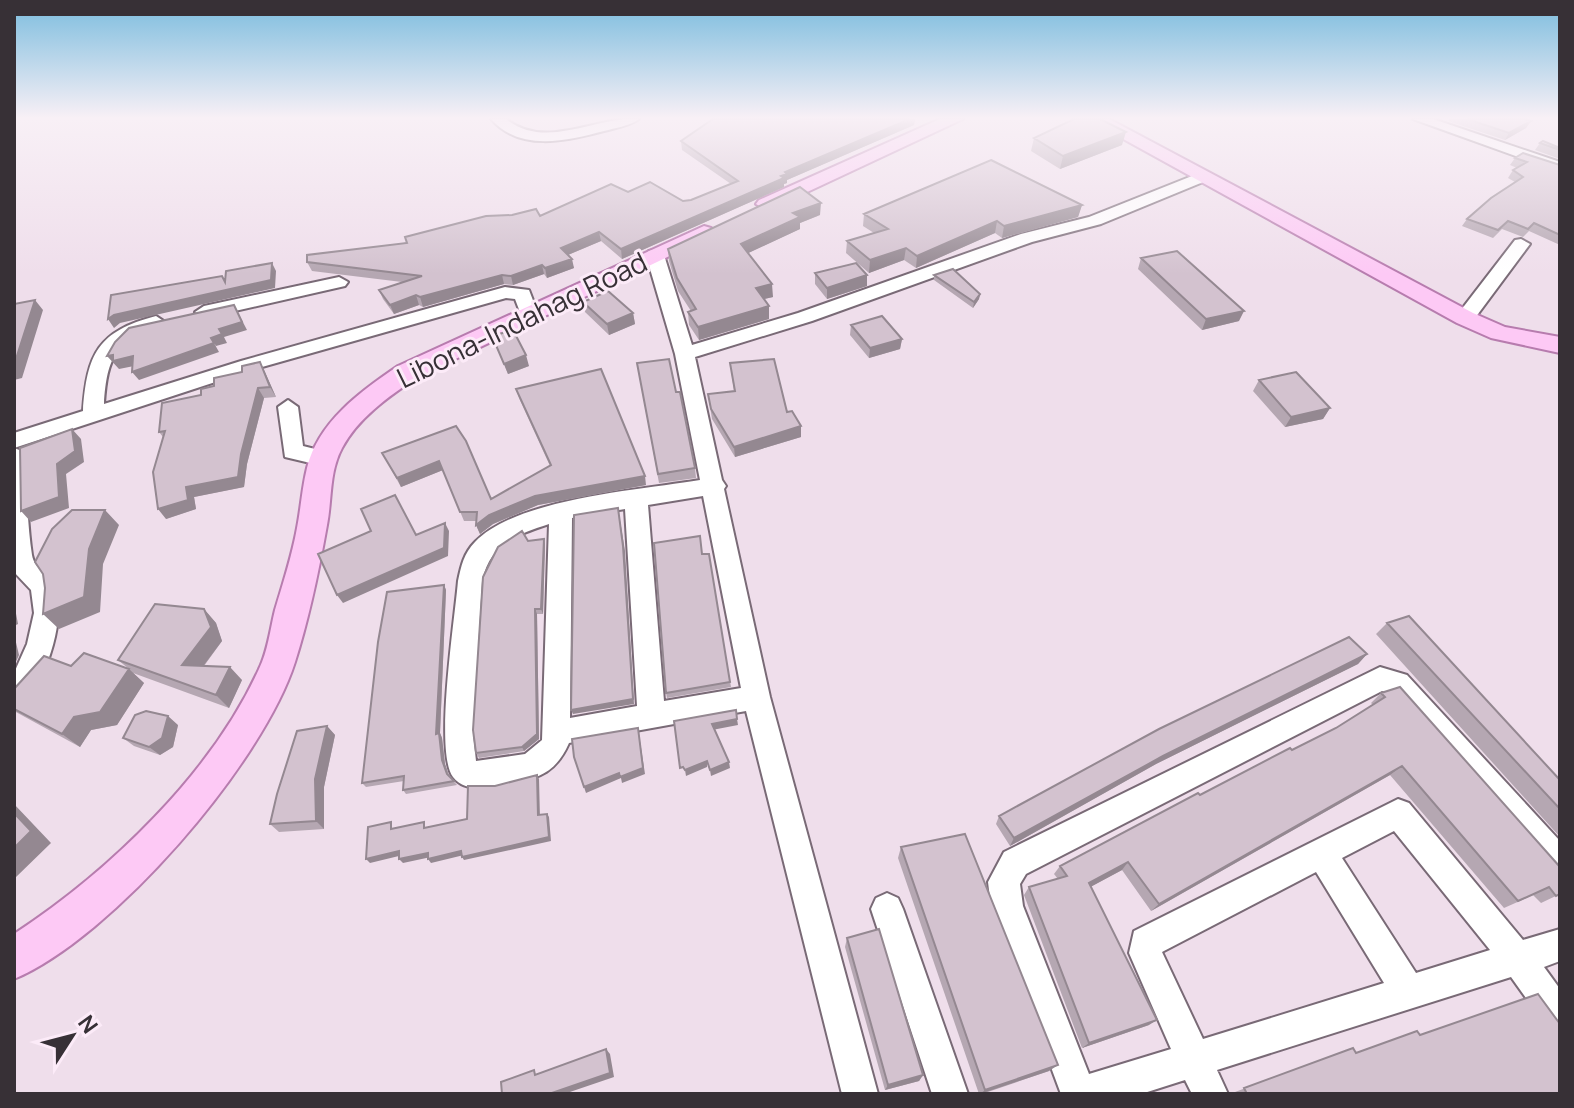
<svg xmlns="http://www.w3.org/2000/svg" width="1574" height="1108" viewBox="0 0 1574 1108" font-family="Manrope,sans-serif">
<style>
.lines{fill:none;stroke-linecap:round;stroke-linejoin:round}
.minor-casing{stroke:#796a76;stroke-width:4}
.major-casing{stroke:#b77cae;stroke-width:4}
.minor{fill:#fff;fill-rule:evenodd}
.major{fill:#fdc9f5;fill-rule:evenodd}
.wall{fill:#b5a7b2}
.shaded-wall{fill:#948891}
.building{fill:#d3c2cf;stroke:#948891;stroke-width:2}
.labels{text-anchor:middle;stroke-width:6;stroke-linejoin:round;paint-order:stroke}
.street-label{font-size:28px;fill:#373036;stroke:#fcebf8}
</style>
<rect width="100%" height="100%" fill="#efdeeb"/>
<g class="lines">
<defs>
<path id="minor" d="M491,119H506C546,151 595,116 639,119C630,126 615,128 604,131C566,141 520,152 491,119Z
M1413,119H1433L1560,162V172Z
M1202,172L1208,174V180L1101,224L1032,242L812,321L695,357L722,480L726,486L724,489L770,697L878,1094H842L746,711L569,743C556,772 541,777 512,784C495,788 466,794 453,777C434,752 455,618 458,581C461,566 464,553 475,542C517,498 641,490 700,480L675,354L646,255L649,251L655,250L664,255L692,345L798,313L1021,234L1089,217ZM703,496L741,688L664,701L648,505ZM625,509L637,706L570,718L572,518ZM549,524L542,740L525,754L476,761L473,734L482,581C490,544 516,535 549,524Z
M1521,239L1530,244L1472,322H1458L1456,318L1458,314L1515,240Z
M339,277L348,282L345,286L204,318L195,312L204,306Z
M505,287L529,290L539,316L537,320H523L515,299L506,298L255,369L14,448L22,451L25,456C27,489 27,523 32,555C34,569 51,576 56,590C66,619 44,695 14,706V673L27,644L34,613L31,590L14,572V433L83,411C87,354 98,331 156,316L165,322L163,326C116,340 107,356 104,404L241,361Z
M288,400L298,407L303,446L331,453L334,458L331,463L323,466L285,457L278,407Z
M1380,667L1407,675L1560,841V879L1549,875L1390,693L1382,691L1026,874L1020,884L1023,906L1089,1074L1171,1049L1129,953L1134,931L1398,799L1409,803L1523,940L1560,929V961L1544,967L1560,989V1034L1548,1029L1511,977L1217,1070L1228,1094H1192L1185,1080L1141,1094H1061L991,906L988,882L1004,852ZM1394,831L1490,950L1416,973L1342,858ZM1316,872L1384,983L1203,1039L1162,952Z
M887,893L898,898L903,909L968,1094H932L871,909L876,898Z"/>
<path id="major" d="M940,119H963L773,208L766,210L756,204L759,200Z
M1087,119H1109L1473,313L1505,327L1560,337V353L1491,338L1457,323Z
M704,226L711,228L715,232L711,236L416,378C388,397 358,418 342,448C329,472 332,500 327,525C319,570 309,618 295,662C263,763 112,938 14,979V934C109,872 212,773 259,669C268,651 270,630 275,610C283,583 292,556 297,528C301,508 302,488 307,468C318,422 361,391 398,366Z"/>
</defs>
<use href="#minor" class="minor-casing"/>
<use href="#major" class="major-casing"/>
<use href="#minor" class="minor"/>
<use href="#major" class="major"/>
</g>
<path class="wall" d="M713,119H915L914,125L787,180V183L784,184V187L622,259L601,241L568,255L574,268L547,278L544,274L513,285L504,284L423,307L419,305L394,314L383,299L379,290L402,282L312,271L307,262L540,216L628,192L683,201L691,200L731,184L682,150L681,141Z
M1450,119H1524L1531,121L1526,128L1505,140L1448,121Z
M1034,138L1122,145L1060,169L1031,151Z
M1540,143L1560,148V159L1535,150Z
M1515,158L1560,165V245L1529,231L1523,237L1502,229L1493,238L1462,226L1467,219L1515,182L1508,178L1513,170L1517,168L1510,165Z
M1082,205L1078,217L1002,238L995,233L916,268L904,260L869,273L846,253L847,241L874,233L863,226L864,214Z
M820,215L800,223V229L748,253L773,297L764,299L769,306V319L699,340L689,325L688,312L691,311L678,291L669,261L668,249Z
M1141,258L1239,321L1202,330L1138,269Z
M815,273L867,286L827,299L815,284Z
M934,275L980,294L979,299L973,308L934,280Z
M583,302L633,313L635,324L609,335L585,312Z
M851,325L902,339L900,349L869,358L850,335Z
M492,336L529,366L508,374Z
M260,362L276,397L264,398L247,464L244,487L194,497L196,509L166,519L163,437L159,432L201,395L214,386Z
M637,363L695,468L696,478L659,483Z
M730,363L787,412L801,437L735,457L712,419L708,394L734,391Z
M1259,380L1330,408L1323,419L1285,427L1253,391Z
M516,389L646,485L538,505L493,524L480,534L476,525V521H464L443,470L401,487L382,453L456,426L491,499L550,466L519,398Z
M544,539L545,544L543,614H537L539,739L524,751L479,758L476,753L528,541Z
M702,554H709L731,687L667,698L666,693Z
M444,585L446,590L440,733L442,738L445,764L449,776L457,785L406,794L403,790L404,781L366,787L362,783Z
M204,609L216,623L222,641L204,666L242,680L229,708L133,673L144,683L117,725L91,730L80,747L14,711V689L71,666L129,669L118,660Z
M1387,623L1560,780V837L1376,634Z
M1367,654L1358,664L1156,764L1010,846L996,824L999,816Z
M1381,693L1560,894L1541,903L1533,895L1504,908L1390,775L1151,911L1122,870L1090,887L1149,1025L1082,1048L1024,895L1029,887L1058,879L1054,874L1060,866L1336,728L1373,705L1371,703Z
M178,725L173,747L160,755L134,746L123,738Z
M327,726L335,735L324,787V829L279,832L270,824Z
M901,847L1049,1071L982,1094H979L898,858Z
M847,938L923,1075L919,1081L885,1090L845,947Z
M1420,1035L1560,1094H1236L1235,1092L1353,1048L1356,1053Z"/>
<path class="shaded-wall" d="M910,119H915L914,125L787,180V183L784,184V187L622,259L621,249L781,176L785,172Z
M1531,121L1526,128L1505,140L1509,133Z
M1126,132L1122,145L1060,169L1063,156Z
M821,203L820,215L800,223V229L742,256L741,244L793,213Z
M1082,205L1078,217L1002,238L1004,226Z
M997,221L995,233L916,268L917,256Z
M599,232L601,241L563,257L561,248Z
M906,248L904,260L869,273L870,260Z
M572,259L574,268L547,278L545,268Z
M272,263L276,271L275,288L120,323L114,328L108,319L114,315L229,289Z
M542,265L544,274L513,285L511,276Z
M502,275L504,284L423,307L420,297Z
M867,275V286L827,299V288Z
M772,284L773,297L756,301V288Z
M980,294L979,299L973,308L974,302Z
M416,295L419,305L394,314L390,305Z
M35,300L43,310L22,378L14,380V365Z
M234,305L247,330L224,337L227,343L216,346L211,338L219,329Z
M769,306V319L699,340L698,327Z
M1244,311L1239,321L1202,330L1206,319Z
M633,313L635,324L609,335L607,324Z
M902,339L900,349L869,358L870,348Z
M214,343L219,352L139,380L132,372Z
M113,355L133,356L139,365L119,369L107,356Z
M526,355L529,366L508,374L504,364Z
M260,362L265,372L276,397L270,387Z
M258,388L264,398L247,464L244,487L194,497L196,509L166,519L158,509L186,487L241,454Z
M1330,408L1323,419L1285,427L1291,417Z
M801,426V437L735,457L734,447Z
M72,429L81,439L84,462L66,474L69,508L31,522L21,511Z
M439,461L443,470L401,487L397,478Z
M645,476L646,485L538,505L493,524L480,534L476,525L489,515L535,496Z
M618,508L625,551L634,704L573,714L571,710Z
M105,510L119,525L103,564L100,612L59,629L43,614L89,549Z
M445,523L449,531L448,556L343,603L337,595Z
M544,539L545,544L543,614L541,609Z
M444,585L446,590L440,733L442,738L445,764L450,778L442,760L436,734Z
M14,603L18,624L14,626Z
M204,609L216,623L222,641L195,677L182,665Z
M535,609L537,614L539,739L524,751L522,747Z
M14,634L19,655L14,666Z
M1367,654L1358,664L1156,764L1010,846L1014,838L1163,756Z
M230,667L242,680L229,708L216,695Z
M129,669L144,683L117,725L91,730L80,747L62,734L74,717Z
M168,716L178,725L173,747L160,755L149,747Z
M737,719L738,725L712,730V724Z
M327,726L335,735L324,787V829L316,821L315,779Z
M638,728L645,774L622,783L621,778L586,793L584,787Z
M707,761V767L686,776L685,770Z
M729,762L730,768L711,776L710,770Z
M1402,766L1390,775L1151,911L1159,904Z
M537,775L539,779L540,819L538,815Z
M14,804L51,843L14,879Z
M547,814L549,817L551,841L464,860L462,857Z
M399,851L403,855L370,863L366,859Z
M461,851L464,855L431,863L428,859Z
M428,853L431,857L403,863L399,859Z
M1128,862L1122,870L1083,891L1089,883Z
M1157,1020L1149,1025L1082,1048L1089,1043Z
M606,1049L610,1054L614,1077L564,1094H549Z
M1058,1065L1049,1071L980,1094L985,1090Z
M923,1075L919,1081L885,1090L888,1085Z"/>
<path class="building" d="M713,119H910L785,172L787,174L781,176L784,178L621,249L599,232L561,248L572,259L545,268L542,265L511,276L502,275L420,297L416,295L390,305L379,290L422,276L307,262V255L407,243L405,237L486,216L512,215L536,209L540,216L611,184L628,192L650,182L683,201L691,200L738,181L681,141Z
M1074,119H1100L1126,132L1063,156L1034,138Z
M1467,119H1524L1531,121L1509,133Z
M1543,141L1560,148V150L1540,143Z
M1523,153L1560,165V235L1534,223L1528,229L1508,221L1498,230L1467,219L1491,198L1523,177L1513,170L1527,162L1515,158Z
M991,160L1082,205L1004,226L997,221L917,256L906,248L870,260L847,241L888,229L864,214Z
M800,187L821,203L793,213L800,217L741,244L772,284L756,288L769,306L698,327L688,312L696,309L677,278L668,249Z
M1177,251L1244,311L1206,319L1141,258Z
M272,263L271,280L114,315L108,319L111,295L222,276L225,282L226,271Z
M856,263L867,275L827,288L815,273Z
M953,269L980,294L974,302L934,275Z
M608,291L633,313L607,324L583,302Z
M35,300L14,365V304Z
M234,305L242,322L219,329L222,334L211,338L214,343L132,372L133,356L113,361V355L107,356L115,342L129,328Z
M882,316L902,339L870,348L851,325Z
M513,330L526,355L504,364L492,336Z
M669,359L676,392H680L695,468L658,474L637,363Z
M774,359L787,412L792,411L801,426L734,447L711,409L708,394L735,391L730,363Z
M260,362L270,387L258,388L241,454L238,477L186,487L188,500L158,509L153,472L165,431L159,432L162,403L201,395V389L214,386V378L242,372V366Z
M601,369L645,476L535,496L489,515L476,525L477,512H460L439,461L397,478L382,453L456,426L466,441L491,499L551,465L516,389Z
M1296,372L1330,408L1291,417L1259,380Z
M72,429L75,451L57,464L59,497L21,511L20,448Z
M395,495L416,535L445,523L444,548L337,595L318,554L371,531L361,509Z
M618,508L623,546L633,699L571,710L574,515Z
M72,510H105L89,549L84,597L43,614L45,588L43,574L35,562L52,529Z
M522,531L528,541L544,539L541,609H535L537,734L522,747L476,753L473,730L483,577L498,547Z
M700,536L702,554H709L730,682L666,693L654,543Z
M444,585L436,734L439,733L442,760L447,774L454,781L403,790L404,776L362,783L378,642L387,592Z
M155,604L204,609L211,627L182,665L230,667L216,695L118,660Z
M1409,616L1560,780V809L1387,623Z
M1349,637L1367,654L1163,756L1014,838L999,816L1159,729Z
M84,653L129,669L100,712L74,717L62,734L14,709V689L44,656L71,666Z
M1400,687L1560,867V894L1556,896L1549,887L1518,901L1402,766L1159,904L1128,862L1089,883L1157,1020L1089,1043L1029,887L1067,876L1060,866L1198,793L1200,795L1290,748L1292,750L1336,728L1385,697L1381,693Z
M736,710L737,719L712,724L729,762L710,770L707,761L685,770L683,767L680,768L674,721Z
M146,711L168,716L162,738L149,747L123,738L135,715Z
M327,726L315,779L316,821L270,824L277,794L297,731Z
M638,728L643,768L620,777L619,773L584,787L574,757L572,739Z
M537,775L538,815L547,814L549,837L462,857L461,851L428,859V853L399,859V851L366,859L368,827L391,822V829L424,822V828L467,819L468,786H495Z
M14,813L31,831L14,848Z
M965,834L1058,1065L985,1090L901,847Z
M879,929L923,1075L888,1085L847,938Z
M1538,994L1560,1024V1094H1247L1244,1088L1353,1048L1356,1053L1417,1031L1420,1035Z
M606,1049L610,1073L549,1094H502L501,1082L534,1070L535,1075Z"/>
<linearGradient id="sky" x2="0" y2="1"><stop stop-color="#7bbcde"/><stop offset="0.43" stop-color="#f8f0f6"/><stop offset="1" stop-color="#f8f0f6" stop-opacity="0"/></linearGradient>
<rect width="1574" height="274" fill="url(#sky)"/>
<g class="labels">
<g class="street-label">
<text transform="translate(522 320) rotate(-26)" y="10">Libona-Indahag Road</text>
</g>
</g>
<rect width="1574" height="1108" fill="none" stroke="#373036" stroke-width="32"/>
<g transform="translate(72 1036) rotate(54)" stroke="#fcebf8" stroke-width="6" paint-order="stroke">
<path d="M0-6L14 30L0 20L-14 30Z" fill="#373036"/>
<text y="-12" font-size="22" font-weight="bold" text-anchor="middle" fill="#373036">N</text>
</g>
</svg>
